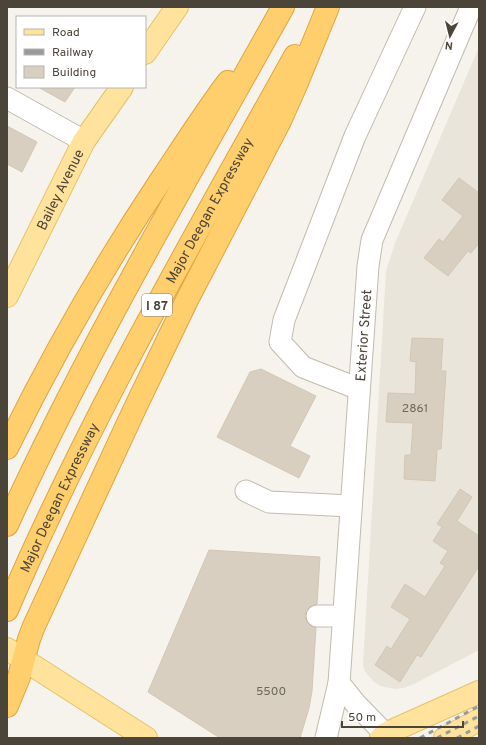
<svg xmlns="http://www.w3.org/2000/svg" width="486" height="745" viewBox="0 0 486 745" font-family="Overpass,sans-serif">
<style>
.residential{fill:#eae5da}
.building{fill:#d8cfc1;stroke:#d3c7b4}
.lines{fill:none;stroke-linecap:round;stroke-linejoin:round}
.minor-casing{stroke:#c2bbae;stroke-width:23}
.major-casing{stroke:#e6c16a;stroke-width:24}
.highway-casing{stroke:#e0a43c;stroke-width:24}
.minor{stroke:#fff;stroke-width:21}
.major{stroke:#ffe39c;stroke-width:22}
.highway{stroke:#ffcf6e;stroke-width:22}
.rail{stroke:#9a9a9a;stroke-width:3;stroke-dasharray:5 5;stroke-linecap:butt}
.labels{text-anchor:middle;stroke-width:3.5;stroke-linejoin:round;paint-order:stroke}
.number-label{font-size:12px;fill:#6e675b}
.shield{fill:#fff;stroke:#817c74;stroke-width:1}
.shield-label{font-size:13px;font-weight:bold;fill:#4b4439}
.street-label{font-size:14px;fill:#4b4439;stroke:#fff}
</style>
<rect width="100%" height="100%" fill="#f6f3ec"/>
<path class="residential" d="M479,47V650L414,684L403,688L395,689L380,686L373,681L364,670L363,664L386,271L395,243Z"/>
<path class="building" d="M38,87H75L65,102Z
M7,126L37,142L22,172L7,164Z
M459,178L479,193V243L471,253L468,251L448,276L424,258L439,239L443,242L463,216L442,200Z
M412,338L443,339L441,371H446L441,449H437L435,481L404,479L405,455H411L413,423L386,422L388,393L415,394L416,362L410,361Z
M261,369L316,396L290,446L310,456L299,478L217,437L250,372Z
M460,489L472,497L457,521L479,536V566L421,657L417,655L400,682L375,665L387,646L391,649L410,619L391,607L405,584L425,597L445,566L440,563L448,551L433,541L442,527L437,524Z
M209,550L320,557L317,604L311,606L306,610L305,616L307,622L311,626L316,628L312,691L309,708L300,738H220L148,692Z"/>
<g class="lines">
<defs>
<g id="minor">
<path d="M7,98L84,141"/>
<path d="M359,389L303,367L280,342L284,320L355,136L415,7"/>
<path d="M246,491L269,502L351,506"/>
<path d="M317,616H343"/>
<path d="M339,683L355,703L385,734"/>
<path id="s1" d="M326,738L339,683L368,266L372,240L471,7"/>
</g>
<g id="major">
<path d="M145,53L177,7"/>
<path id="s2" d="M7,296L84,141L122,87"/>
<path d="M7,649L146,738"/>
<path d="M381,738L385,734L479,692"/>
<path d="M445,738L479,720"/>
</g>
<g id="highway">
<path d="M7,448C53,354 103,267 161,180C183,147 204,114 228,82"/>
<path d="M7,525C88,347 188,178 283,7"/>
<path id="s3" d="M7,610C89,418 194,238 295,56"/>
<path d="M7,706L19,677L29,639L34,626L136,406L187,300L280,121L296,85L328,7"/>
</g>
</defs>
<use href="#minor" class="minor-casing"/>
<use href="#major" class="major-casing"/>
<use href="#highway" class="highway-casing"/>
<use href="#minor" class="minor"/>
<use href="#major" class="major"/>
<use href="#highway" class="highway"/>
<path class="rail" d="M420,738L479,706
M437,738L479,716
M457,738L479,726"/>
</g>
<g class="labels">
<g class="number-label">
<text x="415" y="412">2861</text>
<text x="271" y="695">5500</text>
</g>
<rect class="shield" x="142" y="294" width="30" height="22" rx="3"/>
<g class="shield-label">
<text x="157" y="310">I 87</text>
</g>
<g class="street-label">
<text dy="5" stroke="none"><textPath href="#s2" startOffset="119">Bailey Avenue</textPath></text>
<text dy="5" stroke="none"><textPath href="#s3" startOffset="448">Major Deegan Expressway</textPath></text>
<text dy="5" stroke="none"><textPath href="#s1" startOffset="405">Exterior Street</textPath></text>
<text dy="5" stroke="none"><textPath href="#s3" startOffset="124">Major Deegan Expressway</textPath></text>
</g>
</g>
<rect width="486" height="745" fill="none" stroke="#4b4439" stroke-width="16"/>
<rect x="16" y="16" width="130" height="72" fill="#ffffff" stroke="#b7b4b0"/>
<rect x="24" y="29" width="20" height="6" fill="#ffe39c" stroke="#b7b4b0"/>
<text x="52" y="36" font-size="12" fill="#4b4439">Road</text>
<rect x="24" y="49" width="20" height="6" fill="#9a9a9a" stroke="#b7b4b0"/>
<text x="52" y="56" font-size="12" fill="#4b4439">Railway</text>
<rect x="24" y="66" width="20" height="12" fill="#d8cfc1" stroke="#b7b4b0"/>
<text x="52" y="76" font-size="12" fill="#4b4439">Building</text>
<g transform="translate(450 36) rotate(187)" stroke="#ffffff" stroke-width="3" paint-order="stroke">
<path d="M0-3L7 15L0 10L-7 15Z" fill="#4b4439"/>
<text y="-6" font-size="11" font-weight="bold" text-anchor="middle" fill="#4b4439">N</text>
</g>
<path d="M342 721v6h121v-6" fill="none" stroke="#4b4439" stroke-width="2"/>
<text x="348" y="721" font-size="12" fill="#4b4439" stroke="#ffffff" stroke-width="3" paint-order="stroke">50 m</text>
</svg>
